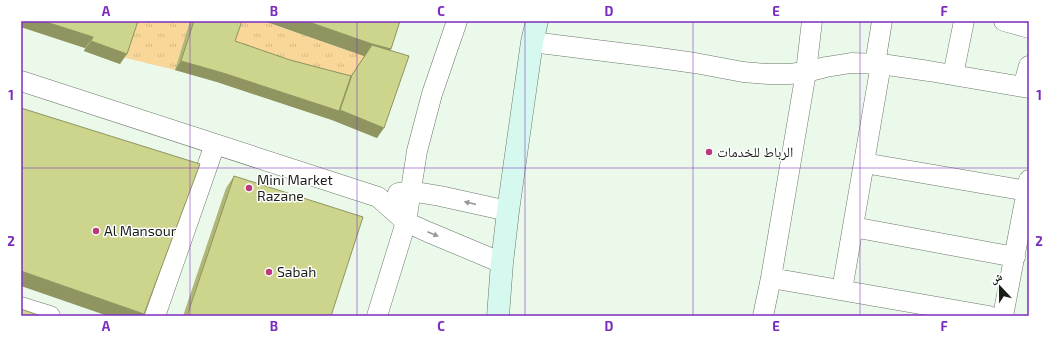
<svg xmlns="http://www.w3.org/2000/svg" width="1050" height="337" viewBox="0 0 1050 337" font-family="'Exo 2','Noto Naskh Arabic',sans-serif">
<style>
.park{fill:url(#park-tufts)}
.lines{fill:none;stroke-linecap:round;stroke-linejoin:round}
.minor-casing{stroke:#6b7769;stroke-width:21}
.secondary-casing{stroke:#6b7769;stroke-width:23}
.minor{stroke:#fff;stroke-width:20}
.secondary{stroke:#d6f9ef;stroke-width:22}
.wall{fill:#b0b678}
.shaded-wall{fill:#909461}
.building{fill:#cdd48b;stroke:#909461}
.oneway{fill:#989a98}
.grid{fill:none;stroke:#7b2cbf;stroke-width:1;stroke-opacity:0.55}
.poi-dot{fill:#bd397e;stroke:#fff;stroke-width:1.5}
.labels{text-anchor:middle;stroke-width:3;stroke-linejoin:round;paint-order:stroke}
.poi-label{font-size:14px;fill:#191e19;stroke:#fff;text-anchor:start}
.neatline{fill:none;stroke:#7b2cbf;stroke-width:1.5}
.grid-label{font-size:13px;text-anchor:middle;font-weight:bold;fill:#7b2cbf}
</style>
<defs>
<pattern id="park-tufts" width="24" height="20" patternUnits="userSpaceOnUse"><rect width="24" height="20" fill="#f8d799"/><path d="M3 7l-1-3M5 7V3M7 7l1-3M15 17l-1-3M17 17v-4M19 17l1-3" fill="none" stroke="#d4b883"/></pattern>
</defs>
<rect width="100%" height="100%" fill="#eaf9e9"/>
<path class="park" d="M134,21H190L175,70L122,57Z
M239,21H263L364,56L345,85L228,50Z"/>
<g class="lines">
<defs>
<path id="minor" d="M1004,21L1029,28
M532,42L652,57L695,63L743,72L768,74H789L806,72L826,67L851,63L881,64L929,71L1029,88
M875,64L882,21
M953,75L964,21
M21,81L378,197L406,222L428,232L502,263
M1023,87L1029,66
M864,163L1027,191
M398,193L410,191L440,196L508,211
M853,227L1015,257
M771,278L989,316
M842,290L881,64
M21,307L50,316
M155,316L215,144
M377,316L406,222L417,151L432,94L457,21
M763,316L771,278L806,72L812,21
M1003,316L1029,180"/>
<path id="secondary" d="M498,316L502,263L508,211L532,42L537,21"/>
</defs>
<use href="#minor" class="minor-casing"/>
<use href="#secondary" class="secondary-casing"/>
<use href="#minor" class="minor"/>
<use href="#secondary" class="secondary"/>
</g>
<path class="wall" d="M21,21H138L120,64L84,51L85,48L21,27Z
M190,21H242L235,41L290,60L351,76L364,56L264,21H400L390,51L377,138L332,120L217,82L175,70Z
M234,176L331,316H183L226,188Z"/>
<path class="shaded-wall" d="M21,21H43L93,37L85,48L21,27Z
M264,21H306L391,49L383,61L364,56Z
M91,41L127,54L120,64L84,51Z
M181,61L223,73L339,111L340,110L384,128L377,138L332,120L217,82L175,70Z
M21,271L144,314L143,316H108L21,286Z"/>
<path class="building" d="M43,21H138L127,54L91,41L93,37Z
M194,21H242L235,41L290,60L351,76L339,111L223,73L181,61Z
M306,21H400L391,49L372,44Z
M372,45L409,56L384,128L340,110L352,75Z
M21,108L200,164L144,314L21,271Z
M234,176L363,217L331,316H187Z
M21,309L41,316H21Z"/>
<defs><path id="oneway-solid" d="M-6-.8H1V-3.2L6.5 0L1 3.2V.8H-6Z"/></defs>
<g class="oneway">
<use href="#oneway-solid" transform="translate(470 203) rotate(-167)"/>
<use href="#oneway-solid" transform="translate(433 234) rotate(23)"/>
</g>
<path class="grid" d="M190,21V316M357,21V316M525,21V316M693,21V316M860,21V316M21,168H1029"/>
<g class="poi-dot">
<circle cx="709" cy="152" r="4"/>
<circle cx="249" cy="188" r="4"/>
<circle cx="96" cy="231" r="4"/>
<circle cx="269" cy="272" r="4"/>
</g>
<g class="labels">
<g class="poi-label">
<text x="717" y="157">الرباط للخدمات</text>
<text x="257" y="185">Mini Market<tspan x="257" dy="16">Razane</tspan></text>
<text x="104" y="236">Al Mansour</text>
<text x="277" y="277">Sabah</text>
</g>
</g>
<rect width="1050" height="337" fill="none" stroke="#ffffff" stroke-width="44"/>
<g transform="translate(1000 287) rotate(338)" stroke="#ffffff" stroke-width="3" paint-order="stroke">
<path d="M0-3L7 15L0 10L-7 15Z" fill="#191e19"/>
<text y="-6" font-size="11" font-weight="bold" text-anchor="middle" fill="#191e19">ش</text>
</g>
<rect x="22" y="22" width="1006" height="293" class="neatline"/>
<g class="grid-label">
<text x="106" y="16">A</text>
<text x="274" y="16">B</text>
<text x="441" y="16">C</text>
<text x="609" y="16">D</text>
<text x="776" y="16">E</text>
<text x="944" y="16">F</text>
<text x="11" y="100">1</text>
<text x="1039" y="100">1</text>
<text x="11" y="246">2</text>
<text x="1039" y="246">2</text>
<text x="106" y="331">A</text>
<text x="274" y="331">B</text>
<text x="441" y="331">C</text>
<text x="609" y="331">D</text>
<text x="776" y="331">E</text>
<text x="944" y="331">F</text>
</g>
</svg>
